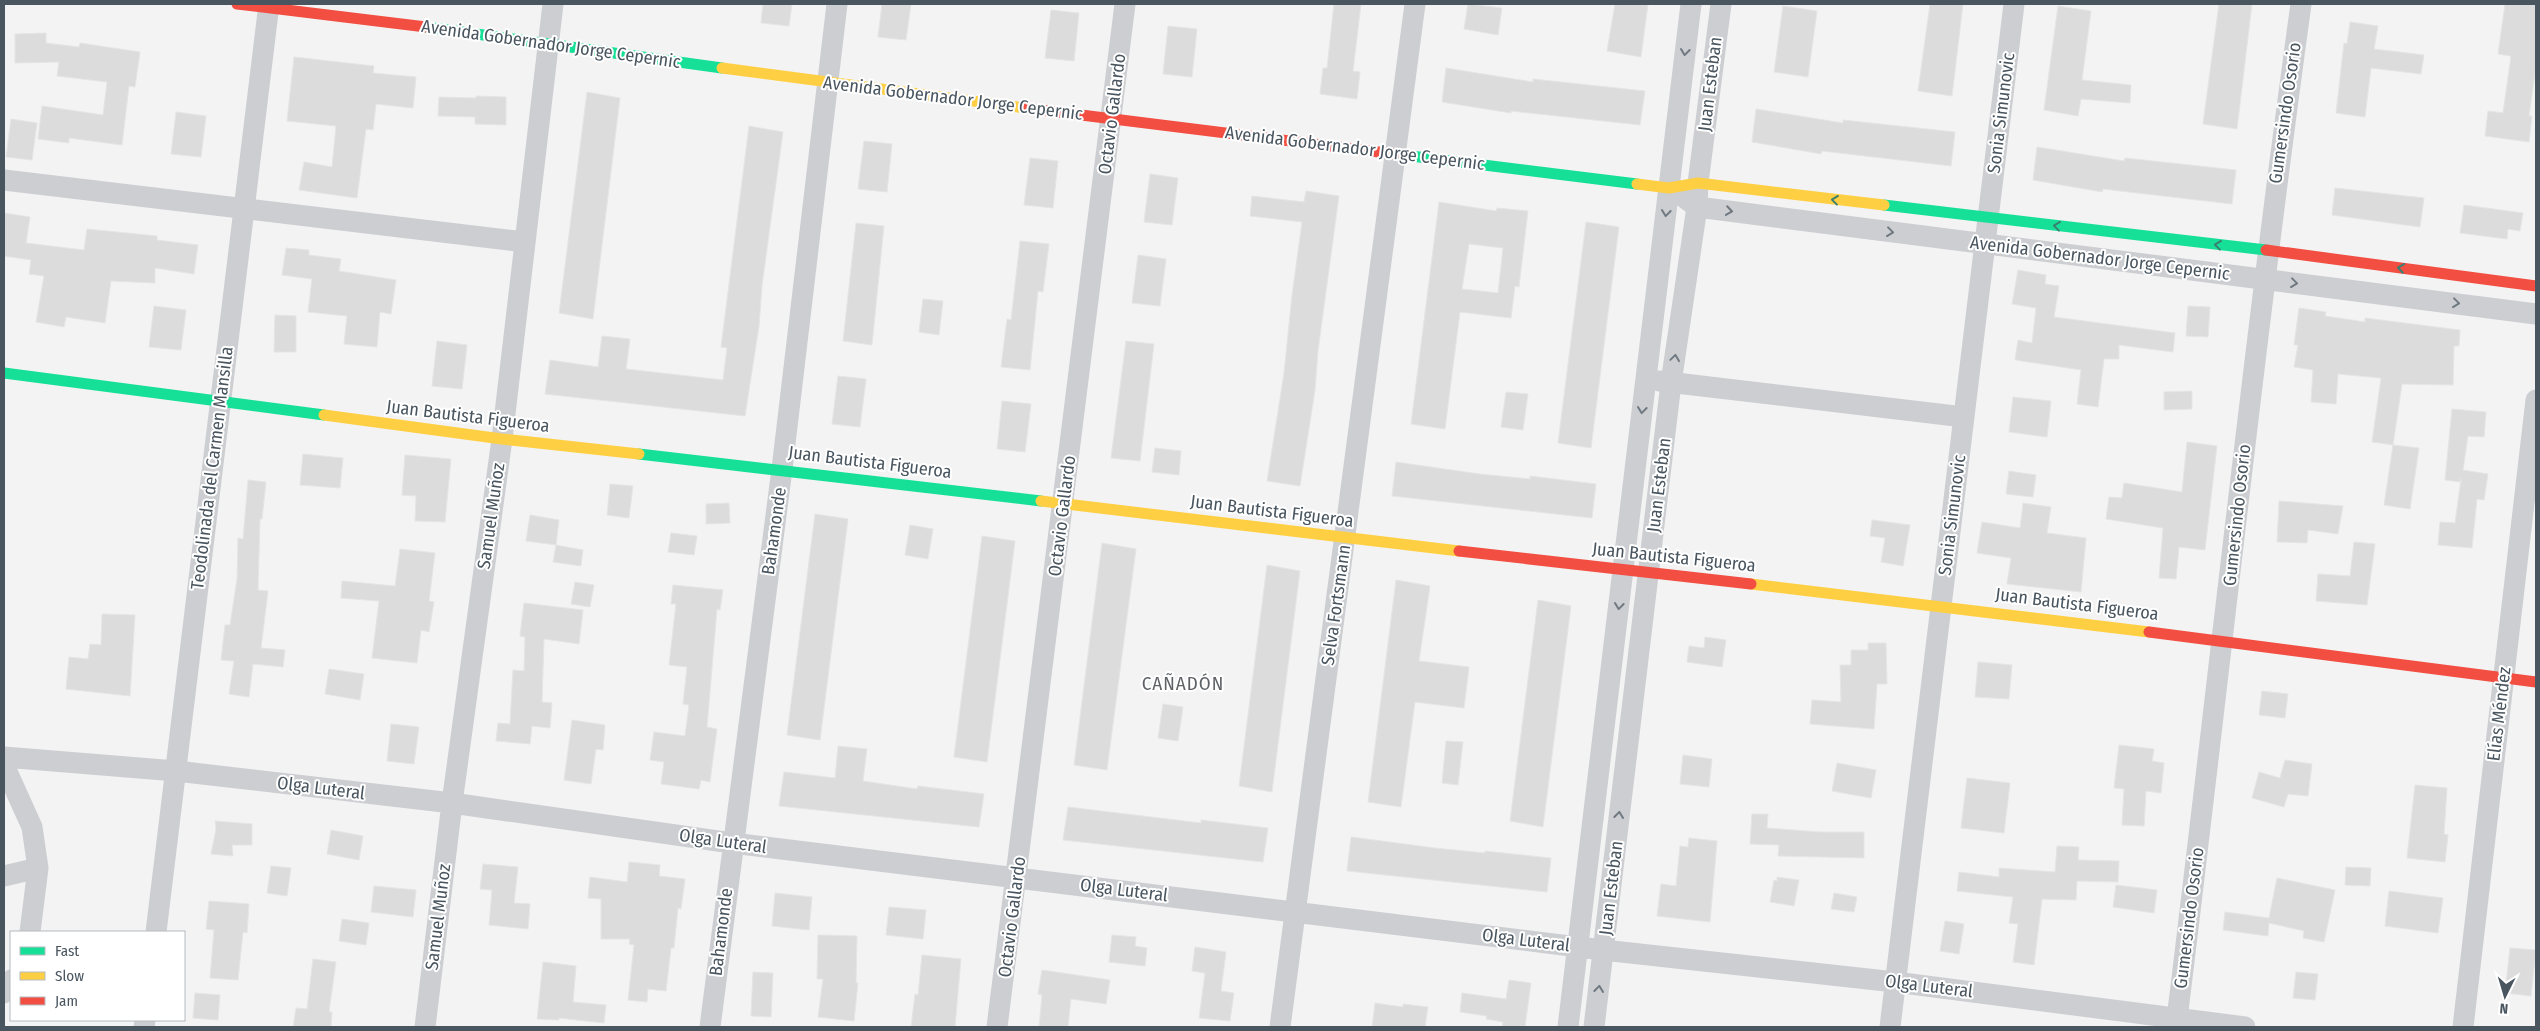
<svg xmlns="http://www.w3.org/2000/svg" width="2540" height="1031" viewBox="0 0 2540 1031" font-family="'Fira Sans Condensed',sans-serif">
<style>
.building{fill:#dcdcdd;stroke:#e4e5e6;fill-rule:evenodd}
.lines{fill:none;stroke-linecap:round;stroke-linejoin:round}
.street{stroke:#ccced1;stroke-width:21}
.fast{stroke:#16e098;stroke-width:11}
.slow{stroke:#ffcf43;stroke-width:11}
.jam{stroke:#f24e42;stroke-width:11}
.oneway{stroke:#707981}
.oneway2{stroke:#3a7f70}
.labels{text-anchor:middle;stroke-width:4;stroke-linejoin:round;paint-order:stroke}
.street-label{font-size:18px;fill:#49555f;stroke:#fff}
.neighbourhood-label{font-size:19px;letter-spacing:1px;fill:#5e6266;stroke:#fff}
</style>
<rect width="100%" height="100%" fill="#f3f3f3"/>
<path class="building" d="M763,4H792L789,26L761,23Z
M882,4H911L906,40L878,37Z
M1334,4H1361L1353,71L1360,72L1357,99L1320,94L1323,68H1327Z
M1468,4L1502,8L1498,35L1464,29Z
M1615,4H1648L1641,57L1607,51Z
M1930,4H1963L1952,96L1918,91Z
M2219,4H2252L2237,129L2203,124Z
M2505,4H2536V67L2529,116H2532L2529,142L2485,136L2488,111L2503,113L2511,56L2498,54Z
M1783,6L1817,11L1808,77L1774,72Z
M2058,6L2091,11L2082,80L2131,85L2130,103L2081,99L2078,116L2044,110Z
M1051,10L1079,13L1074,61L1045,58Z
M2350,22L2378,26L2374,49L2424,55L2421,74L2371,68L2365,117L2336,113L2344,43L2347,44Z
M1168,26L1197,29L1192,77L1163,74Z
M46,33V43L79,47L80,43L140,52L135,87L129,86L122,145L69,138V143L38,139L42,106L103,115L107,82L57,76L59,62L15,63V34Z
M294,57L374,66L373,73L416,77L413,108L376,104L373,130L366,129L357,198L299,190L304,162L332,167L336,126L287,121Z
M1446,68L1533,82V79L1645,91L1640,125L1511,111V113L1442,102Z
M587,92L620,98L593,319L559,313Z
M476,96L506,97V125L475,124V117L438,116L439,97L476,98Z
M1756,109L1843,123V120L1955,132L1951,166L1822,151L1821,154L1752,142Z
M176,112L206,116L201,157L171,154Z
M11,119L37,123L32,160L6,157Z
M749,126L783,132L762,286L759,326L745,416L545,394L550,360L598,367L602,336L630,339L626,369L723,380L727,348L721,347Z
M864,141L892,144L887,192L858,189Z
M2037,147L2124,161L2125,158L2236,170L2232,204L2103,189L2102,192L2033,180Z
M1030,158L1058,161L1053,208L1024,205Z
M1150,174L1178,178L1172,225L1144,222Z
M2335,188L2424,198L2420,227L2332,215Z
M1306,191L1339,196L1318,351L1315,390L1300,486L1267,481L1284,373L1292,295L1302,222L1250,216L1252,196L1304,202Z
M1439,202L1496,211L1497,208L1528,211L1519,287L1515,286L1511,318L1460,312L1445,429L1411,424ZM1469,244L1503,248L1498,293L1462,289Z
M2464,205L2523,213L2520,231L2508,229L2507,239L2460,233Z
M4,213L30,217L26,243L84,250L87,229L157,236V240L198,245L194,274L155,268V283L111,281L105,323L66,317L64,327L36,322L44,276L29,274L31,260L4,256Z
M1586,222L1619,227L1591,448L1558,443Z
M856,223L884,226L872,345L843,341Z
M1020,241L1049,244L1043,292L1038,291L1030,370L1001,367L1007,319L1011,320Z
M286,248L309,250V255L341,259L339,271L396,280L391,314L380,312L377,347L344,344L347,316L308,312L312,279L282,275Z
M1138,255L1166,259L1160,306L1132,303Z
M2018,270L2046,275L2045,284L2059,286L2054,317L2175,333L2173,352L2119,345V359H2104L2098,407L2077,404L2081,370L2015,360L2018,340L2032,343L2036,308L2012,304Z
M923,299L943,301L939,335L919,332Z
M154,306L186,310L181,350L149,347Z
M2188,306L2210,307L2208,337L2186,336Z
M2299,308L2326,312L2325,316L2365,322V318L2460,330L2459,346H2454L2453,385L2402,384L2393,445L2372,442L2381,378L2338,374L2336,404L2311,402L2313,370L2294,367L2298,345H2294Z
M275,315L296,316V352H274Z
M437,341L467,345L462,389L432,386Z
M1126,341L1154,344L1140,461L1111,458Z
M838,376L866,379L860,427L832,424Z
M2192,391V409L2164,410V392Z
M1506,392L1528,394L1523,430L1501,427Z
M2013,397L2051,401L2047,437L2009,432Z
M1002,401L1031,404L1025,452L997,449Z
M2452,409L2486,412L2484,437L2468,436L2463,470L2488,474L2484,500L2477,499L2472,548L2438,545L2440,522L2455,523L2461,479V482L2445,480Z
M2187,442L2217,446L2205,550L2179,547L2176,579L2159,578L2163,528L2106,519L2109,497L2122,498L2124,483L2182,492Z
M2393,445L2419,448L2410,509L2384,505Z
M1155,448L1181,451L1179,475L1152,472Z
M303,454L343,458L340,488L300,485Z
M405,455L451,459L445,522L415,521L416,496L402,495Z
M1396,462L1480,474L1530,479V476L1596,484L1592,518L1392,496Z
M2009,471L2036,475L2033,497L2006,494Z
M248,480L266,482L262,519H260L258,590L268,591L261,648L285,650L283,667L253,664L249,697L229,694L234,661L221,660L225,625H230L237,579L238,538L243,539Z
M610,484L633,486L629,518L607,515Z
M2279,501L2343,506L2338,534L2308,530L2307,543L2277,542Z
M729,503L730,523L706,524V504Z
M2023,503L2051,507L2047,533L2086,538L2081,592L2007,584L2011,558L1977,553L1982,522L2020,528Z
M815,514L848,519L820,740L787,735Z
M530,515L559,520L556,545L526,541Z
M1872,520L1910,525L1903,566L1881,562L1885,538L1870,536Z
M910,525L933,529L928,559L905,555Z
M671,533L697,536L694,555L668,552Z
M982,536L1015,541L987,762L954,757Z
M2354,542L2375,544L2367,605L2316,601L2318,574L2350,576Z
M1102,543L1136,549L1107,770L1074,765Z
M556,545L583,550L581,566L553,562Z
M400,549L435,553L429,601L434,602L429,632L421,630L417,663L372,658L379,601L341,598L342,581L395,586Z
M1267,565L1300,571L1272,792L1239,786Z
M1396,580L1430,586L1419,661L1469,667L1464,708L1415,702L1401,807L1368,802Z
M575,582L594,585L590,607L571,604Z
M673,585L723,590L720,610L717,609L707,727L717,729L710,782L701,780L699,789L661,784L664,762L650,760L654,732L685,736L689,705L683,704L687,667L669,665L676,604H671Z
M1538,600L1571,606L1543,827L1510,821Z
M524,603L583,610L579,644L544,639L542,702L552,703L550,728L532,726L530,744L496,741L498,723L510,724L513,670L524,671L525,637L520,636Z
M102,614L135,615L130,696L66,689L69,657L88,659L90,644L101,645Z
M1705,637L1726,640L1722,667L1687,662L1689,646L1704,648Z
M1868,643H1886L1887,684H1877L1874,729L1810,724L1812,700L1841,702L1840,665H1851V650H1868Z
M1978,662L2012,665L2009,699L1975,697Z
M329,669L364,674L360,700L325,694Z
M2262,691L2288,694L2285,718L2259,715Z
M1163,704L1183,707L1178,741L1158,738Z
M572,720L605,725L603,750L596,749L591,784L564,780Z
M391,724L419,727L414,764L387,761Z
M1446,741L1463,742L1458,785L1442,783Z
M2119,745L2154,749L2152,761L2164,763L2161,793L2146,791L2144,826L2122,825L2124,789L2114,788Z
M838,746L867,749L863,781L917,789L918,786L984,794L979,827L779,806L784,772L835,778Z
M1683,755L1712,759L1709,787L1680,784Z
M2285,760L2312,764L2308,796L2288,794L2284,807L2252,798L2259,772L2280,778Z
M1837,763L1876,770L1871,798L1832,791Z
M1967,778L2010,783L2004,833L1961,828Z
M2415,785L2447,788L2444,834L2448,835L2445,862L2407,858Z
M1068,807L1201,823V820L1268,828L1263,862L1063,840Z
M1752,814H1768L1767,828L1820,832H1864V858L1778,856L1779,845L1750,844Z
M215,821L252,824V845H232L233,856L211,854L216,829Z
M331,830L363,836L359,860L327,854Z
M1351,837L1435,848L1485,853V851L1551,858L1547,892L1347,871Z
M1689,838L1717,841L1710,922L1657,916L1661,884L1676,886L1680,846L1688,847Z
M2057,846L2079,847L2078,860L2119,861L2118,882L2077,881L2076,900L2042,899L2034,965L2013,962L2018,924L2009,923L2013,897L1957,891L1959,872L1999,877V868L2055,872Z
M629,862L660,865L659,876L685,879L681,909L678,908L674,948H671L666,991L648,989L647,1002L628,1000L634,945L629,944L630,939H601V899L588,898L590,877L627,882Z
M483,864L518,867L514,903L530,904L528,929L489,925L492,890L480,889Z
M271,866L291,868L287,896L267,893Z
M2346,867L2371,868L2370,886L2345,885Z
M1777,877L1799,880L1794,906L1770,902L1774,880L1777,881Z
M2277,878L2335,890L2324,942L2303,938L2304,931L2269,923L2268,936L2223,930L2225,912L2269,918Z
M2116,885L2157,890L2154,913L2113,907Z
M374,886L416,890L413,917L371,912Z
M2389,891L2443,898L2438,933L2385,926Z
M775,893L812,897L809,930L772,926Z
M1834,893L1857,897L1854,912L1831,909Z
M209,901L249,904L247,933L243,932L238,980L210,978L214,930L206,929Z
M889,907L926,910L923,939L886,935Z
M342,919L369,923L366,945L339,941Z
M1945,921L1964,924L1959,954L1940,951Z
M818,935L857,936L856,983H858L854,1021L818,1017L823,979H817Z
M1112,935L1136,937L1135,946L1147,948L1145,966L1109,962Z
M1195,947L1226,952L1221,991L1234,993L1230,1021L1199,1018L1205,973L1192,971Z
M2510,948L2536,950L2531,996L2505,993Z
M922,955L961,959L955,1027H911L915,994L918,995Z
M313,959L336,962L329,1012H332L331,1027H293L296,1008L307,1009Z
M543,962L576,966L573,1002L606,1005L604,1023L559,1018V1020L537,1019Z
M1042,970L1110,980L1106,1004L1071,999L1068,1027H1039L1042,995L1038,994Z
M753,972L773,973L771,1017L751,1016Z
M2296,972L2318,974L2315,1000L2293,998Z
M1509,980L1531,983L1525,1027H1502L1503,1022L1486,1019L1487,1016L1460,1012L1462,993L1506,999Z
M195,993L220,995L218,1020L193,1018Z
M1375,1003L1403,1007V1004L1428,1007L1425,1027H1372Z"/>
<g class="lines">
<path class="street" d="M4,180L525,242
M1686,199L1697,207L2536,314
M1659,381L1964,417
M4,757L176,771L452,803L732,843L1603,950L1895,982L2245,1027
M4,765L32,827L38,868L30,932
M4,876L38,868
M156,932L269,4
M4,993L11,980
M144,1027L145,1020
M425,1027L452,803L502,439L553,4
M710,1027L782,469L837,4
M997,1027L1125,4
M1280,1027L1415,4
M1568,1027L1691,4
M1594,1027L1671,383L1697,207L1698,183L1721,4
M1890,1027L2014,4
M2176,1027C2218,686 2254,344 2301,4
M2463,1027L2536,400"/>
<path class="fast" d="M426,27L722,68
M1395,154L1637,184
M1884,205L2266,250
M4,373L324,415
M639,454L1041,501"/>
<path class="slow" d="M722,68L1025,108
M1637,184L1669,188L1698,183L1884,205
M324,415L502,439L639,454
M1041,501L1459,551
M1751,584L2149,632"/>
<path class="jam" d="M237,4L426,27
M1025,108L1395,154
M2266,250L2536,286
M1459,551L1751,584
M2149,632L2536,682"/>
</g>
<defs><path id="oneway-chevron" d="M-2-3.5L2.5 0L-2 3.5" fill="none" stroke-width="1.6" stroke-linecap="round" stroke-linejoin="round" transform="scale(1.25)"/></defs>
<g class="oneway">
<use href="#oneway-chevron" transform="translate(1685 52) rotate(97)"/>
<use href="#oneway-chevron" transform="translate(1729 211) rotate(8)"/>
<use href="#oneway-chevron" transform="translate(1666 213) rotate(97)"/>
<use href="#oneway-chevron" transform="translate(1890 232) rotate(7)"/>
<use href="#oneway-chevron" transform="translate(2294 283) rotate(7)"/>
<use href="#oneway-chevron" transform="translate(2456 303) rotate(7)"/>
<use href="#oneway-chevron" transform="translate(1675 358) rotate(-82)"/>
<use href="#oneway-chevron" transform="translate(1642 410) rotate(97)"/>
<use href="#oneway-chevron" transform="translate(1619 606) rotate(97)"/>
<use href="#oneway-chevron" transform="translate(1619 815) rotate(-83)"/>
<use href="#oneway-chevron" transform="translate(1599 989) rotate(-83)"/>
</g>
<g class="oneway2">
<use href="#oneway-chevron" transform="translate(1835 200) rotate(-173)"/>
<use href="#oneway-chevron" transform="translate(2057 226) rotate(-173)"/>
<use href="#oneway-chevron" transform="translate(2218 245) rotate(-173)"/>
<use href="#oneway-chevron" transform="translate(2401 268) rotate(-172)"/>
</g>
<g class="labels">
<g class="street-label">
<text transform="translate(551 44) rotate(8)" y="6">Avenida Gobernador Jorge Cepernic</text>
<text transform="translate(1710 84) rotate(-83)" y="6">Juan Esteban</text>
<text transform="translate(953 98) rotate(7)" y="6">Avenida Gobernador Jorge Cepernic</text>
<text transform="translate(2001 113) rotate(-83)" y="6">Sonia Simunovic</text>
<text transform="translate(2285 113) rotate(-82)" y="6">Gumersindo Osorio</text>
<text transform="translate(1112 114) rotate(-83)" y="6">Octavio Gallardo</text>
<text transform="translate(1355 148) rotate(7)" y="6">Avenida Gobernador Jorge Cepernic</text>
<text transform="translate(2100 258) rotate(7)" y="6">Avenida Gobernador Jorge Cepernic</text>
<text transform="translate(468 416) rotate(7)" y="6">Juan Bautista Figueroa</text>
<text transform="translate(870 462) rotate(7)" y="6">Juan Bautista Figueroa</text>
<text transform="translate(212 468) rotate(-83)" y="6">Teodolinada del Carmen Mansilla</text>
<text transform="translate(1659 485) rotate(-83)" y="6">Juan Esteban</text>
<text transform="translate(1272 511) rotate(7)" y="6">Juan Bautista Figueroa</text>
<text transform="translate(1952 515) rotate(-83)" y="6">Sonia Simunovic</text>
<text transform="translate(2237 515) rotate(-84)" y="6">Gumersindo Osorio</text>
<text transform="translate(491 516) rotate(-82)" y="6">Samuel Muñoz</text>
<text transform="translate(1062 516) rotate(-83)" y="6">Octavio Gallardo</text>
<text transform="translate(774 531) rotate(-82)" y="6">Bahamonde</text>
<text transform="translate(1674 557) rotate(6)" y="6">Juan Bautista Figueroa</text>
<text transform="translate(2077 604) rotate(7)" y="6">Juan Bautista Figueroa</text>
<text transform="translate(1336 605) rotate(-82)" y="6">Selva Fortsmann</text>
<text transform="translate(2499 714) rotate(-83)" y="6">Elías Méndez</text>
<text transform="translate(321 788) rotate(7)" y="6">Olga Luteral</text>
<text transform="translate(723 841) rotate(8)" y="6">Olga Luteral</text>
<text transform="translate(1611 888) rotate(-83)" y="6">Juan Esteban</text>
<text transform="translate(1124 890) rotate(7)" y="6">Olga Luteral</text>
<text transform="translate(438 917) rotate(-83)" y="6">Samuel Muñoz</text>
<text transform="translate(1012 917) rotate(-83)" y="6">Octavio Gallardo</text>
<text transform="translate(2189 918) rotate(-83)" y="6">Gumersindo Osorio</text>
<text transform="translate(721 932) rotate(-83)" y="6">Bahamonde</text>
<text transform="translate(1526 940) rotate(7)" y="6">Olga Luteral</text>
<text transform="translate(1929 986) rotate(7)" y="6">Olga Luteral</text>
</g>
<g class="neighbourhood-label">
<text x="1183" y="690">CAÑADÓN</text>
</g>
</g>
<rect width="2540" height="1031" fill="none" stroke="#49555f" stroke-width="10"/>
<rect x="10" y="931" width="175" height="90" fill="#ffffff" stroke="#b6bbbf"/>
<rect x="20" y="947" width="25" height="8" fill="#16e098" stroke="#b6bbbf"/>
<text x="55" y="956" font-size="15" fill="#49555f">Fast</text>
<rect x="20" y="972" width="25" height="8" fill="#ffcf43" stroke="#b6bbbf"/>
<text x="55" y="981" font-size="15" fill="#49555f">Slow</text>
<rect x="20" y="997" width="25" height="8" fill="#f24e42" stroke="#b6bbbf"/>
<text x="55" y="1006" font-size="15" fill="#49555f">Jam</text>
<g transform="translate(2505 996) rotate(185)" stroke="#ffffff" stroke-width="4" paint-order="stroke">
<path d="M0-4L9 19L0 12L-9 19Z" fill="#49555f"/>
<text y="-8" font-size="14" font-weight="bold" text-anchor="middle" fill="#49555f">N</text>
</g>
</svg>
